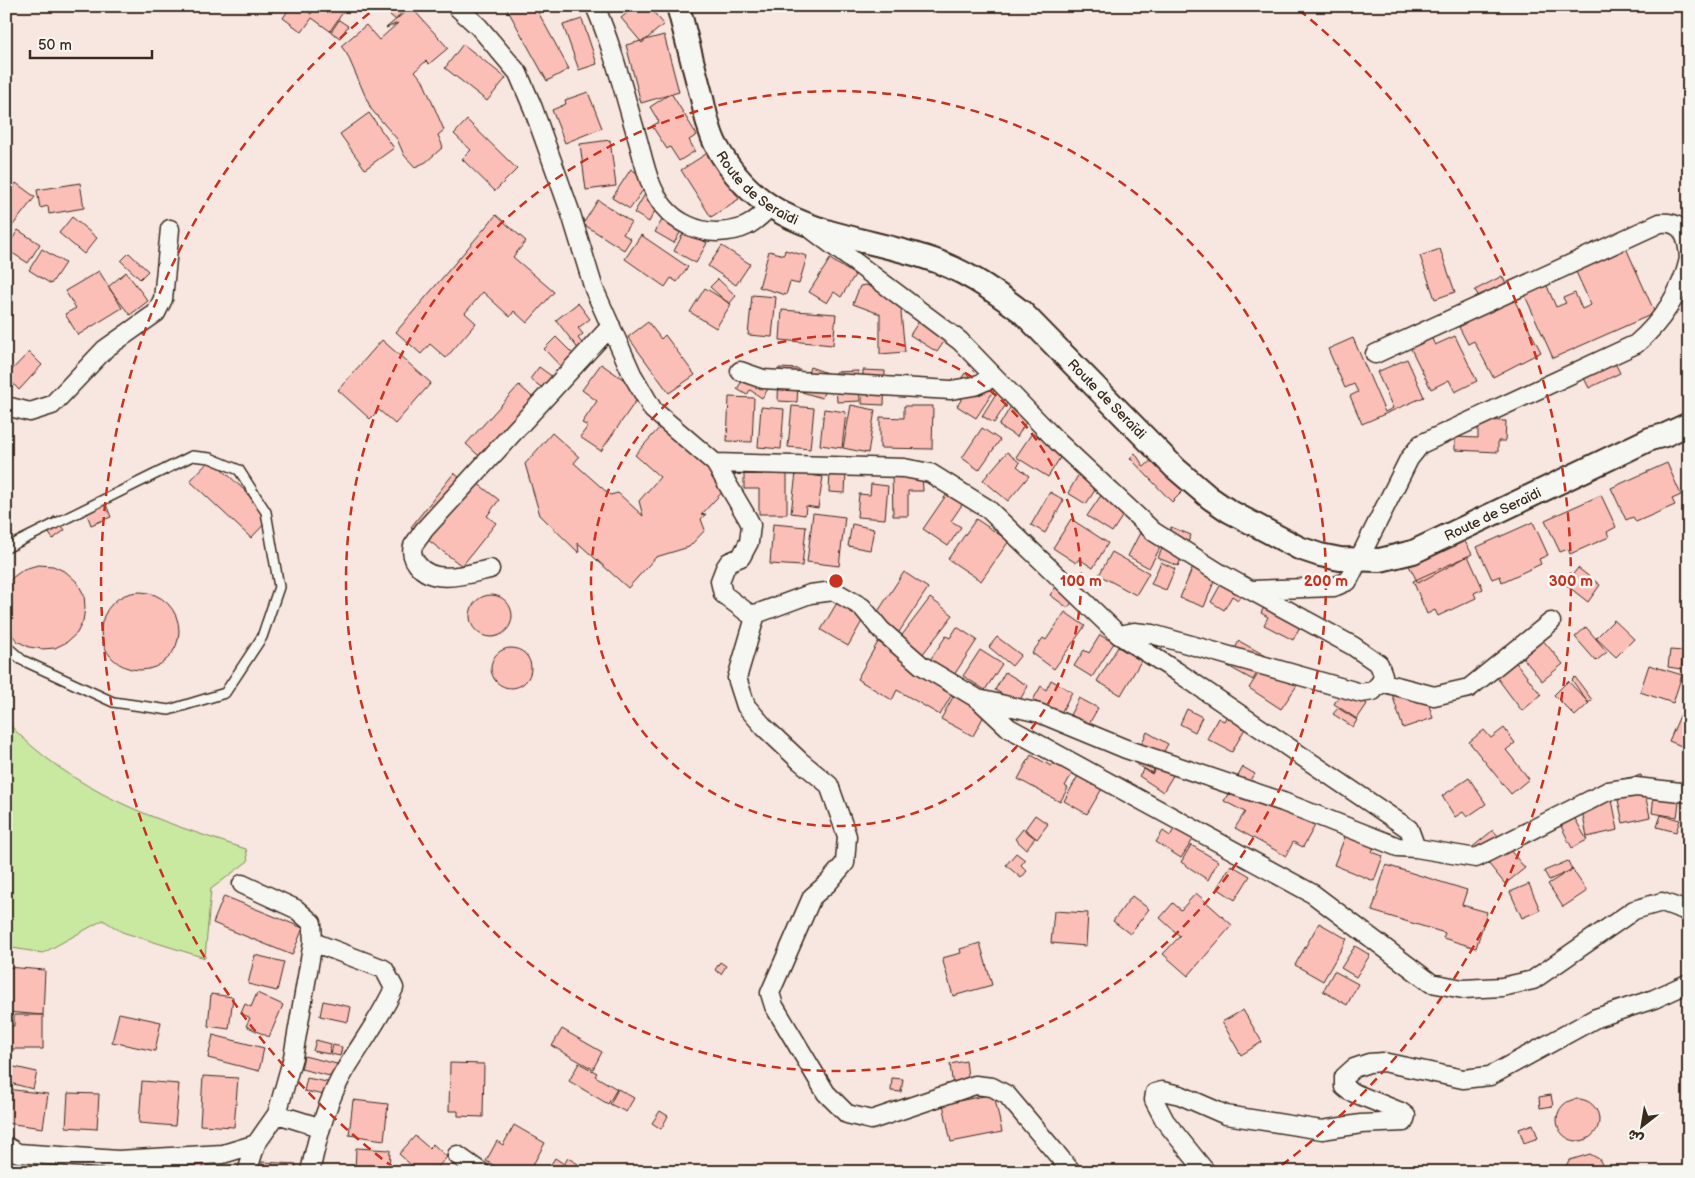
<svg xmlns="http://www.w3.org/2000/svg" width="1695" height="1178" viewBox="0 0 1695 1178" font-family="'Balsamiq Sans','Playpen Sans Arabic',sans-serif">
<style>
.green{fill:#c9e8a0;stroke:#82895f}
.building{fill:#fbbfb7;stroke:#3b2a1e}
.lines{fill:none;stroke-linecap:round;stroke-linejoin:round}
.service-casing{stroke:#3b2a1e;stroke-width:12}
.minor-casing{stroke:#3b2a1e;stroke-width:21}
.tertiary-casing{stroke:#3b2a1e;stroke-width:26}
.service{stroke:#f6f6f2;stroke-width:9}
.minor{stroke:#f6f6f2;stroke-width:18}
.tertiary{stroke:#f6f6f2;stroke-width:22}
.ring{fill:none;stroke:#c8321e;stroke-width:2.5;stroke-dasharray:9 6}
.labels{text-anchor:middle;stroke-width:5;stroke-linejoin:round;paint-order:stroke}
.street-label{font-size:14px;fill:#3b2a1e;stroke:#f6f6f2}
.centre{fill:#c8321e;stroke:#f6f6f2;stroke-width:2.5}
.ring-label{font-size:15px;text-anchor:middle;font-weight:bold;fill:#c8321e;stroke:#f6f6f2;stroke-width:5;stroke-linejoin:round;paint-order:stroke}
</style>
<rect width="100%" height="100%" fill="#f8e6e0"/>
<filter id="ink" filterUnits="userSpaceOnUse"><feTurbulence type="fractalNoise" baseFrequency=".02" numOctaves="2"/><feDisplacementMap in="SourceGraphic" scale="10" xChannelSelector="R" yChannelSelector="G"/><feConvolveMatrix kernelMatrix="1 2 1 2 8 2 1 2 1" color-interpolation-filters="sRGB"/></filter>
<g filter="url(#ink)">
<path class="green" d="M6,721C73,793 155,820 246,849L248,861L211,889L205,958L122,932L103,920L43,953L6,947Z"/>
<path class="building" d="M291,6H300L311,14L317,6H343L346,8L330,31L312,18L302,32L283,18Z
M379,6H406L396,20Z
M540,6L537,10L569,69L547,81L506,7Z
M635,6H648L664,24L642,43L621,18Z
M411,7L448,48L429,64L426,61L415,71L423,81L444,130L438,135L443,147L426,162L415,167L404,155L397,139L371,109L347,54L341,46L366,25L379,40L398,23L386,28Z
M582,19L597,64L579,70L563,25Z
M339,20L348,26L340,38L331,32Z
M664,35L679,92L641,103L626,45Z
M463,44L506,78L487,101L445,68Z
M588,92L602,128L565,143L552,110L566,104L565,100Z
M671,93L697,135L689,140L695,151L679,161L670,147L667,149L652,126L659,122L650,107Z
M369,113L394,148L365,169L340,134Z
M467,120L517,169L495,191L462,159L471,150L454,134Z
M610,140L616,186L586,190L580,144Z
M709,152L739,199L711,217L681,170Z
M631,169L649,181L630,209L612,198Z
M16,183L35,197L6,234V195Z
M80,183L84,208L49,214L48,206L40,208L37,190Z
M646,192L660,201L649,222L634,213Z
M598,200L631,222L623,234L631,239L624,250L583,224Z
M496,215L526,241L513,257L554,292L527,323L514,311L510,317L483,292L465,313L476,323L446,358L430,344L421,354L396,332Z
M665,215L684,226L674,243L655,232Z
M72,217L97,238L84,254L59,233Z
M18,230L40,244L28,263L6,249Z
M685,230L707,243L696,263L674,251Z
M641,235L688,267L677,282L671,278L665,287L625,259Z
M1622,239L1655,313L1553,358L1522,289L1544,279L1556,307L1566,303L1563,298L1575,293L1582,309L1591,305L1572,263Z
M722,246L750,264L736,285L708,266Z
M42,249L65,263L51,284L29,270Z
M1440,249L1455,292L1435,299L1420,256Z
M785,250L807,256L799,284L790,282L786,295L759,287L769,251L784,255Z
M129,253L148,271L140,279L121,261Z
M830,259L855,275L841,297L834,292L827,303L809,292Z
M99,271L122,308L78,335L65,314L76,308L65,291Z
M126,272L148,301L130,315L108,287Z
M1502,276L1541,352L1493,377L1474,341L1468,344L1459,327L1467,323L1460,309L1480,299L1475,290Z
M718,279L736,296L729,304L710,287Z
M866,285L892,295L907,296L901,313L905,352L880,354V314L853,304L860,286Z
M705,288L731,304L716,328L690,312Z
M752,295L776,297L772,337L748,335Z
M578,303L590,319L578,328L583,334L578,338L588,351L583,355L556,320Z
M782,310L836,314L833,345L780,340Z
M925,312L952,330L937,352L910,335Z
M1423,321L1435,345L1455,336L1477,381L1455,392L1449,380L1431,389L1402,331Z
M648,322L661,339L665,335L695,375L669,393L628,337Z
M556,337L578,359L566,372L544,349Z
M1353,338L1385,412L1393,408L1377,372L1407,359L1424,397L1362,424L1350,396L1358,392L1354,384L1345,388L1328,349Z
M382,340L431,383L395,424L379,410L370,419L338,390Z
M29,352L42,365L19,390L6,376Z
M1612,357L1620,373L1589,388L1581,372Z
M601,364L642,392L601,451L580,437L588,426L582,423L597,401L582,390Z
M539,367L564,385L555,397L530,379Z
M810,367L830,374L822,398L802,392Z
M982,367L999,383L976,418L957,406L962,399L952,393L965,373L974,379Z
M761,368L776,377L762,398L750,390L747,395L737,389L744,378L752,383Z
M779,368L799,369L797,402L778,401Z
M863,370L885,371L884,405L862,404Z
M858,371L860,401L837,402L835,372Z
M1002,384L1014,392L994,423L982,416Z
M519,385L542,406L489,465L466,444Z
M729,397L754,398L752,442L727,441Z
M851,405L875,410L868,453L843,448Z
M792,406L814,408L810,449L788,447Z
M904,406H933L932,449L880,448V417L904,418Z
M1011,406L1029,417L1017,437L999,426Z
M761,407L784,409L781,449L758,447Z
M824,409L846,412L842,448L820,445Z
M1478,420L1506,421L1505,441H1498V452L1455,450V437L1478,438Z
M660,427L727,487L701,515L706,514L701,519L705,530L689,547L656,557L628,588L578,543L579,553L540,515L525,464L552,433L579,457L574,463L610,495L618,493L643,516L639,501L660,477L635,455Z
M982,428L1000,440L979,470L962,458Z
M1032,433L1063,453L1048,477L1016,457Z
M1007,452L1020,463L1017,466L1029,476L1008,501L983,480Z
M1135,453L1144,467L1156,456L1186,488L1172,502L1130,458Z
M211,459L272,516L251,538L190,481Z
M1667,463L1681,495L1672,499L1675,505L1636,522L1633,517L1626,520L1611,488Z
M744,465H787V514H759V489H744Z
M830,472L846,473L845,493L829,492Z
M922,472L923,491H908V516H893L892,473Z
M1080,472L1099,484L1086,504L1068,493Z
M454,473L460,478L464,473L499,500L487,516L496,523L462,566L411,527Z
M796,473L823,477L818,508L806,506L805,515L791,513Z
M871,484L888,486L885,519L857,517L859,494L870,495Z
M1106,488L1131,503L1112,532L1087,516Z
M949,491L964,502L951,521L961,527L948,546L923,529Z
M1050,492L1064,500L1045,533L1031,525Z
M1601,495L1616,527L1607,532L1609,537L1570,554L1568,549L1560,552L1545,520Z
M105,502L111,517L91,525L85,509Z
M813,513L845,517L839,566L807,562Z
M55,516L65,530L53,539L43,525Z
M976,519L1009,541L981,581L948,559Z
M1071,519L1108,543L1093,568L1079,559L1076,563L1053,548Z
M1533,522L1548,555L1539,559L1541,564L1502,582L1500,576L1492,579L1477,547Z
M1145,523L1167,535L1149,568L1128,556Z
M773,524L806,527L802,566L770,564Z
M852,524L874,529L870,550L848,546Z
M1455,524L1472,554L1418,583L1402,552Z
M1171,527L1191,535L1178,566L1158,558Z
M1112,552L1149,573L1136,595L1099,575Z
M1468,556L1483,589L1474,593L1476,598L1438,616L1435,610L1427,614L1413,581Z
M1196,559L1219,569L1204,607L1180,598Z
M1161,562L1175,569L1166,590L1151,584Z
M38,565L53,566L66,572L77,582L84,595L85,608L83,621L77,633L67,642L55,648L42,649L29,647L17,641L6,627V587L12,578L24,569Z
M1578,568L1600,585L1588,602L1565,584Z
M904,572L928,588L897,635L873,619Z
M1227,573L1247,584L1238,600L1232,596L1224,610L1211,602Z
M1057,585L1075,598L1068,608L1050,595Z
M1272,591L1287,599L1281,610L1297,606L1308,611L1293,640L1264,625L1268,617L1261,613Z
M101 631a39 39 0 1 1 78 0a39 39 0 1 1-78 0Z
M470 616a21 21 0 1 1 42 0a21 21 0 1 1-42 0Z
M930,598L953,615L918,660L896,643Z
M838,601L865,616L848,646L821,630Z
M1065,612L1085,626L1054,669L1032,653L1043,638L1046,640Z
M1614,620L1634,639L1616,657L1596,638Z
M957,627L977,640L952,678L928,663L946,636L950,638Z
M1586,627L1607,652L1596,661L1575,637Z
M1535,631L1563,664L1542,681L1515,648Z
M1100,635L1114,643L1092,677L1074,666L1084,650L1089,653Z
M997,637L1021,655L1012,666L989,647Z
M1239,641L1266,656L1253,680L1226,665Z
M878,642L930,673L926,679L952,694L940,715L897,690L892,700L857,679Z
M1118,647L1141,661L1121,695L1097,681Z
M491 668a20 20 0 1 1 40 0a20 20 0 1 1-40 0Z
M980,650L1002,664L985,690L963,676Z
M1670,650L1683,651L1681,669L1668,667Z
M1689,654V700L1682,699Z
M1269,657L1302,678L1281,709L1249,688Z
M1514,660L1541,695L1522,711L1495,675Z
M1649,665L1682,675L1673,703L1640,692Z
M1005,672L1028,686L1018,703L995,690Z
M1575,677L1592,700L1588,703L1572,680Z
M1051,680L1072,692L1060,715L1033,700L1041,686L1046,690Z
M1568,681L1589,703L1575,716L1554,695Z
M1422,684L1433,718L1403,728L1392,694Z
M1343,689L1367,704L1357,719L1334,704Z
M954,695L986,712L973,736L941,719Z
M1079,698L1098,708L1089,724L1070,715Z
M1686,702L1689,703V749L1669,741Z
M1338,708L1357,720L1353,727L1333,714Z
M1187,709L1202,717L1195,732L1180,724Z
M1229,712L1248,723L1232,752L1207,739L1218,718L1224,721Z
M1504,728L1515,743L1506,750L1529,779L1511,794L1469,742L1484,730L1491,738Z
M1147,732L1168,744L1152,773L1133,762Z
M1165,754L1180,764L1163,792L1139,776L1144,769L1152,774Z
M1031,755L1051,766L1055,759L1074,770L1065,786L1068,788L1060,802L1018,779Z
M1243,767L1255,774L1251,780L1268,789L1270,787L1293,799L1317,822L1303,847L1293,842L1286,856L1235,828L1245,812L1224,801Z
M1079,774L1103,787L1087,814L1064,801Z
M1641,775L1650,817L1623,823L1614,781Z
M1469,778L1486,804L1467,817L1463,812L1455,817L1442,796Z
M1609,785L1618,830L1587,837L1580,800L1594,796L1593,788Z
M1655,785L1681,789L1677,817L1652,813Z
M1035,815L1048,824L1037,839L1025,829Z
M1661,815L1680,820L1676,832L1657,827Z
M1574,817L1587,840L1572,848L1560,824Z
M1352,819L1380,830L1372,852L1383,856L1374,881L1334,865Z
M1176,826L1194,838L1181,858L1156,842L1163,831L1170,836Z
M1023,829L1035,838L1026,849L1015,839Z
M1493,830L1525,868L1505,884L1488,863L1483,867L1469,850Z
M1191,845L1218,861L1208,880L1181,862Z
M1016,853L1025,860L1021,865L1027,871L1021,878L1006,865Z
M1568,861L1572,870L1549,880L1544,871Z
M1231,865L1250,876L1235,900L1217,888Z
M1386,865L1467,890L1462,905L1487,912L1476,948L1443,938L1445,933L1372,911Z
M1572,869L1587,891L1563,907L1548,884Z
M1529,884L1540,910L1522,918L1510,892Z
M1196,893L1232,925L1188,976L1163,954L1180,936L1160,918L1173,903L1181,910Z
M224,896L303,928L292,955L213,923Z
M1132,896L1149,909L1130,934L1113,921Z
M1054,911L1088,913L1086,946L1051,943Z
M1319,923L1347,939L1323,981L1295,965Z
M980,943L992,985L953,996L942,958L961,953L960,949Z
M1355,946L1370,955L1356,977L1341,968Z
M255,955L284,962L277,991L248,984Z
M720,962L726,966L721,974L715,970Z
M6,967L45,970L43,1015L6,1012Z
M1334,971L1358,984L1347,1005L1323,991Z
M257,993L283,1005L269,1037L246,1026L250,1018L241,1013L245,1004L251,1007Z
M211,994L233,997L229,1029L208,1026Z
M323,1001L351,1007L348,1022L320,1016Z
M1243,1010L1262,1042L1241,1055L1222,1022Z
M119,1013L161,1022L155,1051L112,1042Z
M14,1015H43V1049H6V1026H14Z
M562,1029L602,1052L593,1069L552,1046Z
M213,1035L264,1048L259,1071L208,1058Z
M316,1040L331,1044L329,1054L313,1051Z
M333,1045L342,1047L340,1056L331,1054Z
M304,1056L337,1064L334,1077L301,1069Z
M966,1061L969,1084L953,1087L950,1064Z
M450,1063L484,1064L483,1117L458,1116V1111H449Z
M579,1063L597,1073L595,1076L617,1089L608,1104L569,1081Z
M10,1066L37,1072L33,1089L6,1082Z
M203,1076L238,1078L234,1127L200,1125Z
M307,1078L332,1083L330,1096L304,1091Z
M892,1078L903,1079L901,1092L891,1091Z
M142,1081L179,1084L175,1126L139,1123Z
M6,1089L48,1094L43,1128L6,1123Z
M618,1089L634,1098L626,1112L610,1104Z
M68,1093L99,1094L97,1129L66,1127Z
M994,1094L1002,1132L951,1142L943,1104Z
M1551,1095L1553,1106L1540,1108L1539,1097Z
M1557 1120a21 21 0 1 1 42 0a21 21 0 1 1-42 0Z
M353,1100L388,1104L384,1140L349,1135Z
M660,1111L668,1116L661,1129L652,1123Z
M1533,1124L1538,1138L1524,1143L1519,1129Z
M514,1125L545,1143L529,1172H506L486,1161L497,1141L503,1145Z
M415,1136L429,1148L433,1144L447,1157L433,1172L407,1171L412,1166L399,1154Z
M356,1148L390,1150L389,1172H355Z
M94,1151H203V1172H94Z
M1590,1154L1599,1159L1604,1168L1603,1172H1562L1570,1160Z
M555,1158L564,1164L568,1158L578,1164L574,1169L579,1172H546Z
M262,1162L296,1164L295,1172H262Z
M206,1168L234,1169V1172H206Z"/>
<g class="lines">
<defs>
<path id="service" d="M6,548L192,456L210,458L239,470L266,512L279,587L262,637L225,693L169,710L113,702L22,660L6,646"/>
<path id="minor" d="M456,6L479,27L518,73L533,108L571,214L594,289L632,374L653,410L715,463L748,519L751,525L749,542L741,557L729,562L725,568L720,581L723,594L748,613L756,614L810,594L834,591L862,607L881,630L921,665L978,699L1009,728L1313,894L1431,983L1463,989L1502,987L1533,980L1634,910L1662,902L1684,910L1689,914
M595,6C613,48 624,93 637,137C644,161 648,187 664,207C677,223 698,232 717,232C743,231 752,225 770,207
M811,229L960,341L1058,442L1154,532L1221,574L1353,646L1379,664L1383,675L1381,682
M1375,354L1660,223C1684,220 1688,239 1689,259
M740,371L763,379L951,390L974,386L995,377
M6,406L30,412L52,405L105,349L156,313L163,299L170,229
M715,463L904,468L930,473L988,509L1119,635L1176,671L1409,829L1416,848L1476,858L1608,791L1636,787L1689,793
M490,569C468,574 433,586 417,564C413,559 411,552 413,546C416,541 421,535 424,530L611,326
M1253,590L1334,587L1348,581L1409,459L1421,444L1636,344C1661,323 1682,291 1689,259
M756,614L737,678L746,706L765,728L800,761L829,785L847,836L845,863L828,883L812,897L770,993L774,1006L826,1093L847,1114L871,1120L975,1085L992,1087L1007,1095L1072,1172
M1119,635L1134,632L1152,634L1361,693L1373,691L1381,682L1434,696L1469,688L1551,622
M978,699L1039,713L1126,749L1283,802L1398,847L1416,848
M242,884L296,909L312,923L313,942L384,969L394,988C381,1017 363,1041 347,1067C327,1099 318,1135 310,1172
M277,1114L293,1057L313,942
M6,1146L18,1153L118,1160L223,1154L256,1144
M457,1155L481,1172
M247,1172L256,1144L277,1114L319,1127
M1206,1172L1165,1121L1154,1100L1155,1093L1162,1091L1180,1095L1226,1115L1322,1130L1361,1124L1404,1122L1406,1116L1401,1112L1349,1091L1344,1087V1077L1354,1068L1369,1063L1383,1062L1463,1079L1490,1076L1596,1018L1654,999L1689,983"/>
<g id="tertiary">
<path id="s1" d="M678,6C686,36 693,65 701,94C705,111 708,130 716,145C762,232 840,231 924,257C961,268 992,289 1022,312L1175,468L1210,498L1229,511L1299,548L1320,555L1340,559L1380,560L1413,552L1650,439L1665,435L1689,424"/>
</g>
</defs>
<use href="#service" class="service-casing"/>
<use href="#minor" class="minor-casing"/>
<use href="#tertiary" class="tertiary-casing"/>
<use href="#service" class="service"/>
<use href="#minor" class="minor"/>
<use href="#tertiary" class="tertiary"/>
</g>
</g>
<g class="ring">
<circle cx="836" cy="581" r="245"/>
<circle cx="836" cy="581" r="490"/>
<path d="M394 1168A735 735 0 0 1 373 10M1299 10A735 735 0 0 1 1278 1168"/>
</g>
<g class="labels">
<g class="street-label">
<text dy="5" stroke="none"><textPath href="#s1" startOffset="205">Route de Seraïdi</textPath></text>
<text dy="5" stroke="none"><textPath href="#s1" startOffset="624">Route de Seraïdi</textPath></text>
<text dy="5" stroke="none"><textPath href="#s1" startOffset="1074">Route de Seraïdi</textPath></text>
</g>
</g>
<circle cx="836" cy="581" r="8" class="centre"/>
<g class="ring-label">
<text x="1081" y="586">100 m</text>
<text x="1326" y="586">200 m</text>
<text x="1571" y="586">300 m</text>
</g>
<rect width="1695" height="1178" fill="none" stroke="#f6f6f2" stroke-width="25"/>
<rect x="12" y="12" width="1670" height="1153" fill="none" stroke="#3b2a1e" stroke-width="2" filter="url(#ink)"/>
<g transform="translate(1642 1126) rotate(211)" stroke="#f6f6f2" stroke-width="4" paint-order="stroke">
<path d="M0-4L9 19L0 12L-9 19Z" fill="#3b2a1e"/>
<text y="-8" font-size="14" font-weight="bold" text-anchor="middle" fill="#3b2a1e">ش</text>
</g>
<path d="M30 50v8h122v-8" fill="none" stroke="#3b2a1e" stroke-width="2.5"/>
<text x="38" y="50" font-size="15" fill="#3b2a1e" stroke="#f6f6f2" stroke-width="4" paint-order="stroke">50 m</text>
</svg>
